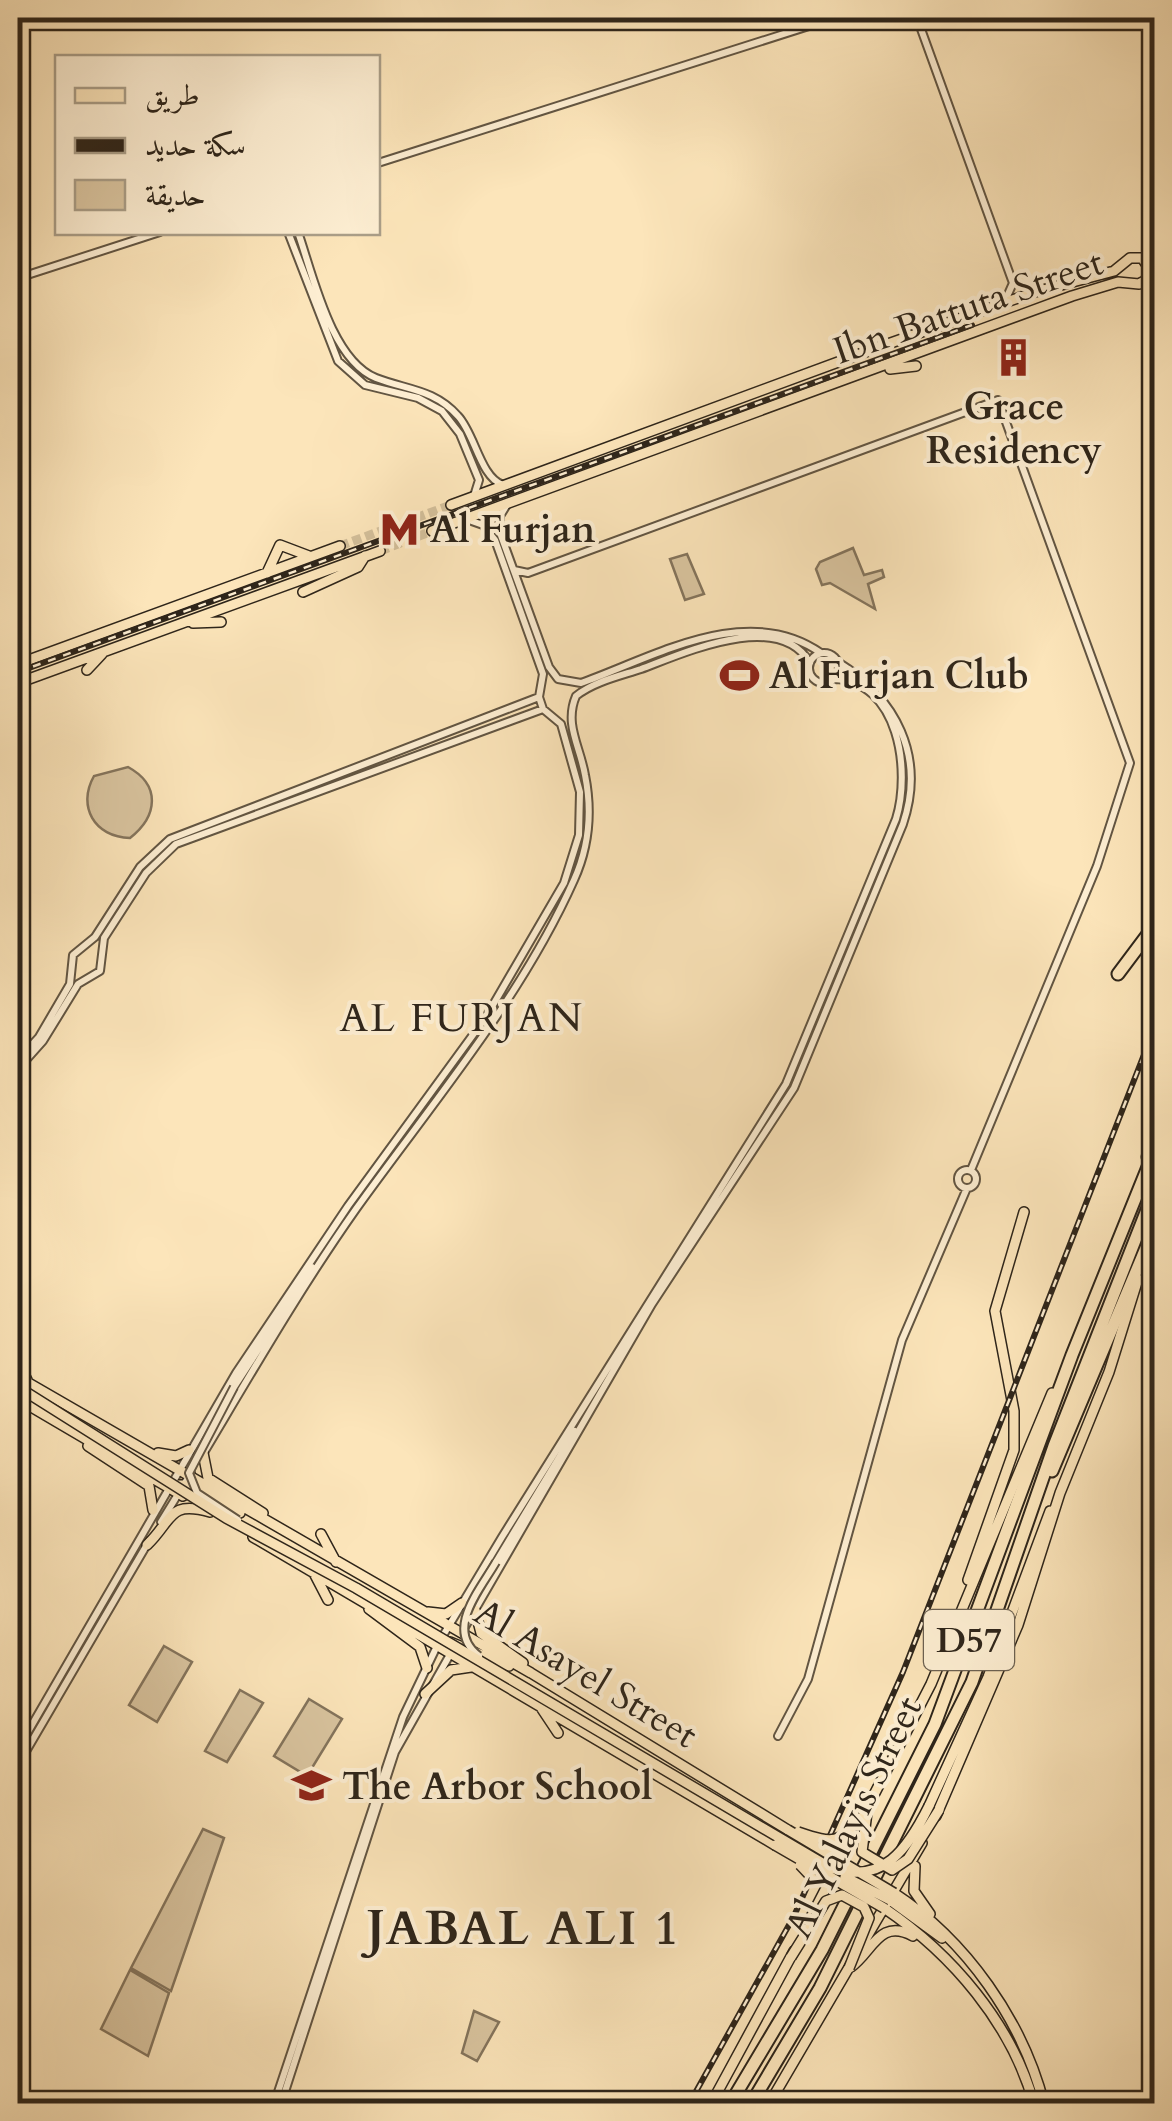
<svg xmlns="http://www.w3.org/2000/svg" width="1172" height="2121" viewBox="0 0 1172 2121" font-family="Cardo,Amiri,serif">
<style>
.green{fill:#d9c49f;stroke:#84745c;stroke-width:2.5}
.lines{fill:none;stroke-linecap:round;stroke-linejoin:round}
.major-tunnel{stroke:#d3bf9a;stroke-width:9;stroke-dasharray:9 4.5;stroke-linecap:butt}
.minor-casing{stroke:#625542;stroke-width:10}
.major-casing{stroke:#2e251a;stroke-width:12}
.highway-casing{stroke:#2e251a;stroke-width:15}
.minor{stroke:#fdeed2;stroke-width:6}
.major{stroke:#fce5ba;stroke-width:9}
.highway{stroke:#fce5ba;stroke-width:11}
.rail-casing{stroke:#2e251a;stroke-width:6}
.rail{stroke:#fdeed2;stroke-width:2.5;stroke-dasharray:8;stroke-linecap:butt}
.minor-bridge-casing{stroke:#625542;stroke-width:10;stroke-linecap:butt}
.major-bridge-casing{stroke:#2e251a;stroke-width:12;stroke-linecap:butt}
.minor-bridge{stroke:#fdeed2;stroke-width:6}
.major-bridge{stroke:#fce5ba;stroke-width:9}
.labels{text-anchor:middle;stroke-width:8;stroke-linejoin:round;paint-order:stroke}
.shield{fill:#fdeed2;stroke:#6c6151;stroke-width:2.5}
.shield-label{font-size:35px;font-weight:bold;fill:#2e251a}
.street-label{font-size:38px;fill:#2e251a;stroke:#fdeed2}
.poi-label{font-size:38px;font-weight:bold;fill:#2e251a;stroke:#fdeed2;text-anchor:start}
.neighbourhood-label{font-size:40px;letter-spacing:2.5px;fill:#2e251a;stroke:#fdeed2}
.district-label{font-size:48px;font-weight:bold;letter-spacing:2.5px;fill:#2e251a;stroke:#fdeed2}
</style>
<rect width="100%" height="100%" fill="#fce5ba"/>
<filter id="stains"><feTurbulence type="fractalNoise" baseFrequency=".002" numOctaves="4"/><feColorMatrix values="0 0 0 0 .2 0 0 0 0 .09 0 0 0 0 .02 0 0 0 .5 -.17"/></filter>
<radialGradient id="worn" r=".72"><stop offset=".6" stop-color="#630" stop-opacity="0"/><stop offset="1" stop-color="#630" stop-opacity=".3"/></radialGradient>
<path class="green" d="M853,548L864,575L882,570L884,577L868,584L875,609L830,583L822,585L816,569L820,562Z
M687,554L704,594L685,600L670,559Z
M128,767C161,785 158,816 130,838C94,837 77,806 94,776Z
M164,1646L192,1662L157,1722L129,1705Z
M240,1690L263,1703L227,1762L205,1751Z
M309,1699L342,1719L307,1776L274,1756Z
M203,1829L224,1838L171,1991L131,1968Z
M130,1970L169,1993L148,2056L101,2029Z
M474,2011L499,2022L477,2061L462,2053Z"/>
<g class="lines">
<path class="major-tunnel" d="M340,546L451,505
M380,551L432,531"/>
<defs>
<path id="minor" d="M917,18L1013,283L1005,301
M378,163L834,18
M288,232L338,361L365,385L418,398L442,411L460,434L479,480L474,496
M298,232C313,275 331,360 376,378C407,390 434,389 458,416C475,434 480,477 503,485
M18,278L160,232
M508,503L500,516L499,530L549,667L558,679L581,683C654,657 747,601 821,653
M514,570L528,573L998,400L1130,763L1097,866L971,1170
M809 668a15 15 0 1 1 30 0a15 15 0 1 1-30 0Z
M18,1060L39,1037L70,984L73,955L95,937L140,867L170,839L539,697L543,674L495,540L483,525L466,519
M18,1069L43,1041L78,984L100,971L104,938L146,873L176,844L543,709
M958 1179a9 9 0 1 1 18 0a9 9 0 1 1-18 0Z
M234,1387L312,1267
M203,1454C252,1372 301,1287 356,1209C432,1103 521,999 574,880C589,847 592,810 585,775C580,746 564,724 576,696C593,682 620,676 641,669C684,653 779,609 810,663
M161,1522L191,1473
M496,1562L575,1431
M465,1627L652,1304L794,1088L903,824C926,756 896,698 838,662
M778,1736L808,1679L902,1340L967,1188
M18,1749L236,1373L348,1206L486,1017L564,883L579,835L580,792L561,724L543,709L539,697
M18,1765L149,1541
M274,2104L403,1717L438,1644L502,1537L786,1084L896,819C911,771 899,681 834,679
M281,2104L395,1752L452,1651"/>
<path id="major" d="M890,369L916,366
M432,531L1072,296L1118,282L1139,284L1146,280L1149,268L1142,258H1130L1114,271L1035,292L868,351L451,505
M267,573L280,545L309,556
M303,592L358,567L365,556
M193,623L221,622
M18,664L340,546
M87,670L102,654
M18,683L380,551
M18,1361L27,1380
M18,1377L531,1673L788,1830
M18,1399L183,1496
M88,1446L149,1486L153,1510
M158,1453L176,1456L189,1450
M203,1453L208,1478L263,1513
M168,1485H190L240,1513
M321,1534L336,1562
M253,1537L775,1845
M147,1545C173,1520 168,1500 210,1512
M315,1575L328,1600
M968,1580L1014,1450V1411L995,1311L1024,1212
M369,1609L420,1647L427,1668
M475,1610L481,1633L523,1663
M428,1612L446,1614L462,1603
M450,1642L509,1666
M425,1694L451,1670L471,1667
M542,1709L558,1733
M929,1806L988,1677L1050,1511
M936,1816L1018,1625L1060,1493L1109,1372L1138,1279
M915,1866L914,1891L930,1914
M894,1893C966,1940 1023,2021 1044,2104
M890,1900L942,1938
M884,1908C952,1954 1012,2024 1034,2104
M810,1919L931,1684L1052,1393
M859,1950L922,1843
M851,1967C873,1951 879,1918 913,1936
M711,2104L794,1951
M769,2104L851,1964"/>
<path id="highway" d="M1118,974L1154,926
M1148,1157L1154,1132
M1052,1471L1154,1229
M730,2104L822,1950L935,1724L1072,1355L1154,1152
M751,2104L820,1988L972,1682L1054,1446L1154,1192"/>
</defs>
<use href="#minor" class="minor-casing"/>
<use href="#major" class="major-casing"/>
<use href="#highway" class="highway-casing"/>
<use href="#minor" class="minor"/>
<use href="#major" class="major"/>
<use href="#highway" class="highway"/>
<defs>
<path id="rail" d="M18,672L972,325
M689,2104L794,1916L903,1672L1154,1029"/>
</defs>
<use href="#rail" class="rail-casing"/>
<use href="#rail" class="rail"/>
<defs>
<path id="minor-bridge" d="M234,1387L189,1473L197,1493L238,1520
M479,1656C444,1630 480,1590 496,1562"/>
<path id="major-bridge" d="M18,1387L226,1518L356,1588L829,1867C883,1887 908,1848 929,1806
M867,1812L862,1852L892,1870L908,1859L939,1810
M788,1830L894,1893
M798,1832C839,1846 838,1842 867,1812
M775,1845L884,1908
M800,1865L817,1883
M845,1877L890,1900
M791,1957L826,1901L842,1895L864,1907L869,1918L849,1968"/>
</defs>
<use href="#minor-bridge" class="minor-bridge-casing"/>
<use href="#major-bridge" class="major-bridge-casing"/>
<use href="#minor-bridge" class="minor-bridge"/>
<use href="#major-bridge" class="major-bridge"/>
</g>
<defs>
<symbol id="building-bare" viewBox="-9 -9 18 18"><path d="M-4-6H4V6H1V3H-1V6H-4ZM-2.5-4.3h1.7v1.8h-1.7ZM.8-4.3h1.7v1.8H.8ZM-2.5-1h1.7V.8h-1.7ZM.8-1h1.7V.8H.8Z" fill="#8f2418" stroke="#fdeed2" stroke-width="2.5" paint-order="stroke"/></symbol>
<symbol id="metro-bare" viewBox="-9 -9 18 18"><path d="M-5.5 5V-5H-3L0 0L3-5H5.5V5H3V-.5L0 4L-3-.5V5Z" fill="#8f2418" stroke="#fdeed2" stroke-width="2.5" paint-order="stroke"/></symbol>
<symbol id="stadium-bare" viewBox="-9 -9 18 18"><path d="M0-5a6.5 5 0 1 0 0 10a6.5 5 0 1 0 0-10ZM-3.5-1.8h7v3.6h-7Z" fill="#8f2418" stroke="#fdeed2" stroke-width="2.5" paint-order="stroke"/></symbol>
<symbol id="school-bare" viewBox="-9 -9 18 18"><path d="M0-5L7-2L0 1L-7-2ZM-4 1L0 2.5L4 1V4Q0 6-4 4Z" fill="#8f2418" stroke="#fdeed2" stroke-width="2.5" paint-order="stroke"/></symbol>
</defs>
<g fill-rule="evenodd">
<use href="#building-bare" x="986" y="330" width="55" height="55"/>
<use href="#metro-bare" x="372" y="502" width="55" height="55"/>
<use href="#stadium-bare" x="712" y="648" width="55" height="55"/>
<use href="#school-bare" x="284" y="1758" width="55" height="55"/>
</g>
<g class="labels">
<rect class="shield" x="924" y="1610" width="90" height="60" rx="8"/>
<g class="shield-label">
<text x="969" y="1652">D57</text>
</g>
<g class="street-label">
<text transform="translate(968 306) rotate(-19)" y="13">Ibn Battuta Street</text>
<text transform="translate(586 1673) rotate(31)" y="13">Al Asayel Street</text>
<text transform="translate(853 1817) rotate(-64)" y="13">Al Yalayis Street</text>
</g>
<g class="poi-label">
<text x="1014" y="419" text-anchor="middle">Grace<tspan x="1014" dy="44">Residency</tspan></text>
<text x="430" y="542">Al Furjan</text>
<text x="769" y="688">Al Furjan Club</text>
<text x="342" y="1799">The Arbor School</text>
</g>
<g class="neighbourhood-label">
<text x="462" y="1031">AL FURJAN</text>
</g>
<g class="district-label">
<text x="524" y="1944">JABAL ALI 1</text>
</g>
</g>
<rect width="1172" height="2121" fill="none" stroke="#fce5ba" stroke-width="60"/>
<rect x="20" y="20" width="1132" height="2081" fill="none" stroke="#2e251a" stroke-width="5"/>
<rect x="30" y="30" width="1112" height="2061" fill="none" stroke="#2e251a" stroke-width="2.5"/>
<rect x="55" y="55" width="325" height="180" fill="#fdeed2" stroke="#aa9e88" stroke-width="2.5"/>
<rect x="75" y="88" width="50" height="15" fill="#fce5ba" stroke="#aa9e88" stroke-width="2.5"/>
<text x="145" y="105" font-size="30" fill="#2e251a">طريق</text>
<rect x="75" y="138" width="50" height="15" fill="#2e251a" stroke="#aa9e88" stroke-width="2.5"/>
<text x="145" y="155" font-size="30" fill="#2e251a">سكة حديد</text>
<rect x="75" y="180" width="50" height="30" fill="#d9c49f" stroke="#aa9e88" stroke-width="2.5"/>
<text x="145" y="205" font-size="30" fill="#2e251a">حديقة</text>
<rect width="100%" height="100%" filter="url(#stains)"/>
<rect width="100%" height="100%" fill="url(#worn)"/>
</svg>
